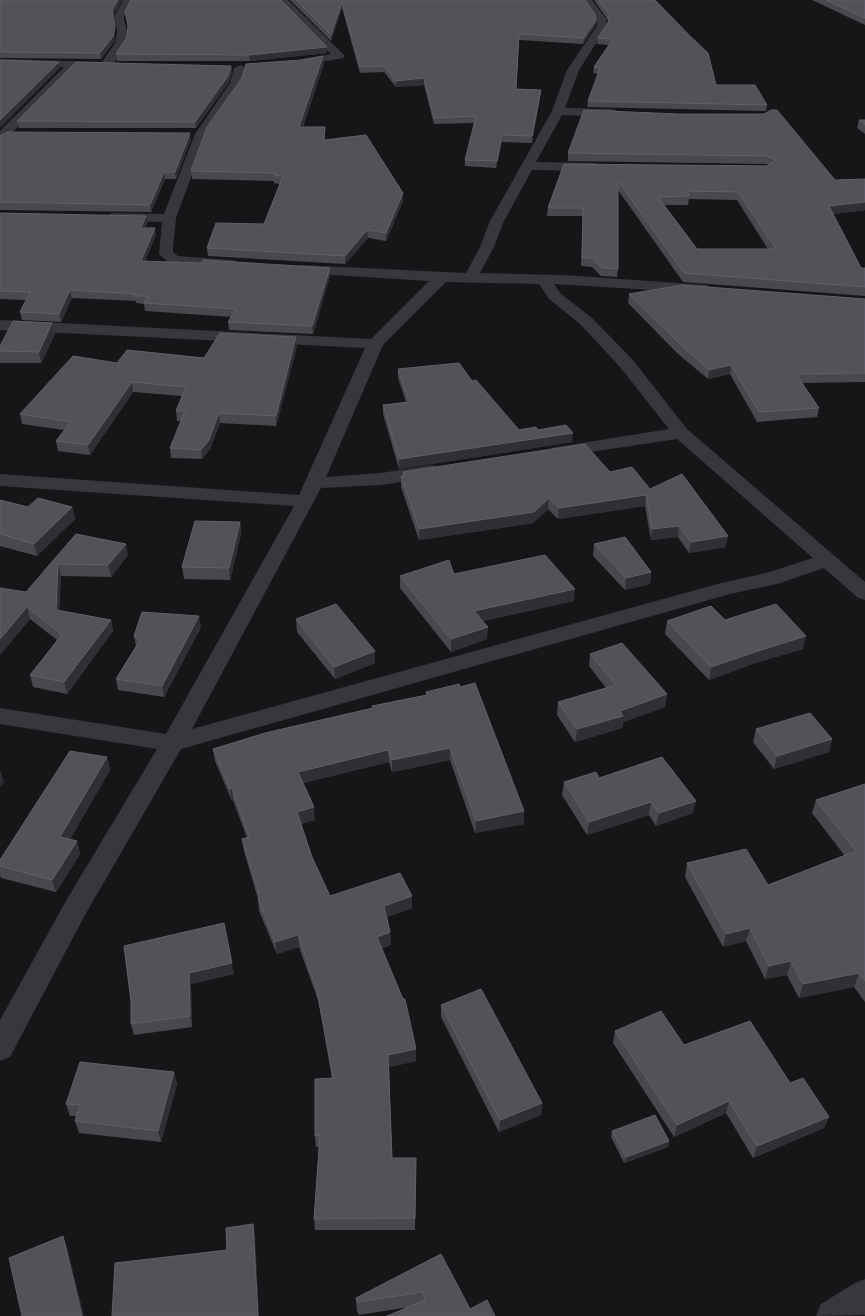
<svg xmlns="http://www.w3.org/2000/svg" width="865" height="1316" viewBox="0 0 865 1316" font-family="Poppins,sans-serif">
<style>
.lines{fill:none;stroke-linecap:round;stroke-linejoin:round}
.minor{fill:#37383d;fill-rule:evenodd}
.wall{fill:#47494d;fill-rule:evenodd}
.shaded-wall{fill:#2f3033}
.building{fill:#525359;stroke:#5f6168;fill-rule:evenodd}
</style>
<rect width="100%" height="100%" fill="#161618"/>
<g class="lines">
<path class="minor" d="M123,0H133C131,5 125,12 124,17C124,21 127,28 127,33C128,44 117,65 105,68H76L4,141L0,142V131L64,67L0,65V59L102,62L115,43L117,32L114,17Z
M277,0H288L343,54L345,56L343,58L295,67L291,66L289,64L291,62L331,54Z
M582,0H592L606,19L607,26L579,70L565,108L614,109L620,113L614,117L562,115L536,162L594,163L601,167L594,171L532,170L504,221L494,247L480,273L563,275L707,285L710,288L707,291L702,293L554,284L560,293L592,318L632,359L687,429L865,582V600L858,598L824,568L777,584L730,594L181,749L85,915L10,1057L0,1061V1020L67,899L157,749L0,724V708L166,734L294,506L0,486V474L299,495L365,348L0,330V320L371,339L429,281L301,273L296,272L294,269L296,266L301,265L466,273L480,247L490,221L552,111L567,70L597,26L596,19ZM446,282L539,284L549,299L580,324L620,367L669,429L557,447L551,448L548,452L551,456L557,457L677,439L813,558L766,573L721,583L192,729L321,488L381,485L432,477L439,475L441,471L439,467L432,465L381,473L326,477L383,345Z
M240,65L246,68L242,84L228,102L207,134L176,218L173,249V252L178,256L231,260L236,261L238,264L236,267L231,268L174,264L169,263L159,254L162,222L115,221L110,220L108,217L110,214L115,213L164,214L195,134L230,83L234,68Z
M865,1279V1315L816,1316L821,1304L853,1284Z"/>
</g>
<path class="wall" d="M0,0H122L113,16L115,32L114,42L101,59L0,58Z
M290,0H585L596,20L595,26L583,44L519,40L516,89L541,90L540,96L532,143L502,142L496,168L465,166V160L475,123L434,124L424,85L396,87L384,72L360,73L342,8L331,41Z
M594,0H655L716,85L767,105L766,111L587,107L588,101L598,74L593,73L594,67L609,45L597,44L598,38L608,22L607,19Z
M812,0H865V25Z
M125,11L327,53L250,61H117L116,54L127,37L128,27Z
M323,56L324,63L303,127H325V139L403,193V201L386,241L368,238L345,264L208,256L207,248L264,224L280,184L274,183V181L192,179L191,171L301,60Z
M231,66L232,72L229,82L196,128H19L17,121Z
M678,114L835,180L865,210L833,214L861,268H865V296L683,282L618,190V269L617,277L601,276L592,267L581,266L583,216H547L548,208L564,164L767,166L769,165L766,164L568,161V153ZM689,199L737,200L768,249H697L664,205H688Z
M859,120H865V134L857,128Z
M0,136L191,139L176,179H165L151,212L0,210Z
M0,213L146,216L147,223L145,228L156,235L145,261L330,276L313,334L229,330L228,322L232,317L145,311L144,304L136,303V301L72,298L61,322L22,320L20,312L26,300L0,299Z
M629,294L865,299V382L802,383L819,408L817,417L757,422L730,374L708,379L678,354L628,303Z
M55,334L41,363H0V346Z
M297,346L276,426L220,423L210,449L202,459L171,458L170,448L181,421H177L176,411L182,396L133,392L90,455L58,451L56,441L64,430L22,424L20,414L117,363L204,358Z
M398,369L472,381L519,430H538L572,442L399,469L383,414V405L406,402L398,378Z
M403,472H610L650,489L726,547L689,553L678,537L651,540L645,506L558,519L548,509L533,523L419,540L401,487V476H403Z
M0,500L28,507H72L75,519L37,556L0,546Z
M240,522L241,534L230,580L184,579L182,567Z
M76,534L128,555L111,577L61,576L59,610L111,620L113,631L67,694L33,687L30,675L57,640L30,619L0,655L26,592Z
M594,544L651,572L650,584L625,590L593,556Z
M454,574L574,601L483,621L487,639L451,652L400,588V576Z
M296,619L375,663L335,679L297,632Z
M725,620L803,649L755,663L709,680L665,634L667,621Z
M201,627L164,697L118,690L116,679L136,647L134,636Z
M590,654L667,694L665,707L623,722L622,728L575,742L557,715L558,702L606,688L589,666Z
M426,692L524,824L475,833L450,760L392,772L389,762L303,783L315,820L301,824L312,857L330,896H412V908L387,917L390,932L391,945L382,948L416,1049V1061L389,1067L392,1158H416L415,1230H315L314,1219L319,1147H316L315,1136L332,1078L319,1003L299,947L277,954L259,911L258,899L244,851L242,839L247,838L233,800L232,801L215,761L213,749L373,709L372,706L426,695Z
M756,729L832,739L829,752L774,769L753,742Z
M107,757L110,770L70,839L77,841L80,854L56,892L1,878L0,876V860Z
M599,778L693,813L656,826L649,815L587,835L562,795L564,782Z
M865,784V1002L854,987L799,998L787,975L765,979L746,941L723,947L685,877L687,863L768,885L845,856L812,813L816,800Z
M124,946L234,974L191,984L192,1027L134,1035L131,1024V1001Z
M441,1005L542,1103L541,1115L499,1132L441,1017Z
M615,1031L684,1045L790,1083L829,1117L824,1128L753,1158L726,1113L674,1137L613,1043Z
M177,1084L161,1142L79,1133L75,1121L76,1116H70L66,1104Z
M612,1131L669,1141L668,1147L624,1163L611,1137Z
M441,1254L470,1309L409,1307L359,1315L357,1311L356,1298Z"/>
<path class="shaded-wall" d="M118,0H122L113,16L112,10Z
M342,2V8L331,41V35Z
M596,20L595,26L583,44L584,38Z
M115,26V32L114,42L101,59L100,53Z
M327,47V53L250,61L249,55Z
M323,56L324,63L300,135L299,127Z
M59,62L60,68L0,128V120Z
M231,66L232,72L229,82L196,128L195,122Z
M424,78V85L396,87V81Z
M541,90L540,96L532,143V136Z
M325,127V135L324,147V140Z
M190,133L191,139L176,179L175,172Z
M502,135V142L496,168L497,161Z
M164,172L165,179L151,212L150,205Z
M403,193V201L386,241V233Z
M865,202V210L827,215L829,206Z
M146,216L147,223L142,235L141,228Z
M155,228L156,235L142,268L141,261Z
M367,230L368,238L345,264V256Z
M330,268V276L313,334L312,326Z
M70,290L72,298L61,322L59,314Z
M52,323L55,334L41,363L39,352Z
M296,337L297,346L276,426V416Z
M731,365L730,374L708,379L709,370Z
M132,382L133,392L90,455L88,445Z
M219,413L220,423L210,449L202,459L201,450Z
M573,433L572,442L399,469V459Z
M646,495L645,506L558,519L559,508Z
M549,498L548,509L533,523L419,540V529Z
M72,507L75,519L37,556L34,544Z
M240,522L241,534L230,580L229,568Z
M679,526L678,537L651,540L652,529Z
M728,536L726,547L689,553L691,542Z
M126,544L128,555L111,577L108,565Z
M58,564L61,576L59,621L56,610Z
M651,572L650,584L625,590L626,578Z
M575,589L574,601L474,623V611Z
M27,607L30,619L0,655V639Z
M199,616L201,627L164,697L162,686Z
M111,620L113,631L67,694L64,682Z
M488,627L487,639L451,652V639Z
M806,636L803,649L755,663L709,680L711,667L758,651Z
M375,651V663L335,679L334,667Z
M667,694L665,707L623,722L622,728L575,742L577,729L620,711Z
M832,739L829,752L774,769L777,756Z
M450,748V760L392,772V760Z
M388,750L389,762L300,784L298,772Z
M107,757L110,770L64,850L60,837Z
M0,770L4,782L0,787Z
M232,788L233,800L232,801L230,789Z
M696,801L693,813L656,826L659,813Z
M651,802L649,815L587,835L589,822Z
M314,807L315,820L298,825L297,812Z
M524,811V824L475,833L476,821Z
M77,841L80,854L56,892L52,880Z
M412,896V908L385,918L384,906Z
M750,928L746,941L723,947L726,934Z
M390,932L391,945L378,949L377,937Z
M298,935L299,947L277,954L275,942Z
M791,961L787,975L765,979L769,966Z
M232,963L234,974L191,984L192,1027L190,1016L189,973Z
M859,973L854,987L799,998L803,984Z
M416,1049V1061L389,1067L388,1055Z
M174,1072L177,1084L161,1142L158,1131Z
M729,1101L726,1113L674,1137L677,1125Z
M542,1103L541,1115L499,1132L500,1120Z
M829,1117L824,1128L753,1158L757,1146Z
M669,1141L668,1147L624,1163L626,1157Z
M253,1224L255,1234L259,1316H258Z
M63,1236L67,1247L84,1316H82Z"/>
<path class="building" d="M0,0H118L112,10L115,26L113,36L100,53L0,52Z
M131,0H281L327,47L249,55L116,54L127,37L128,26L125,11Z
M296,0H585L595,14L596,20L584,38L519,34L516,89L541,90L532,136L502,135L497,161L465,160L476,116L434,118L424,78L396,81L384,66L360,67L342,2L331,35Z
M598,0H655L690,36L708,53L716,85H755L767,105L588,101L600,68L594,67L613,39L598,38L609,21L608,13Z
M826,0H865V18Z
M323,56L299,127H325L324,140L366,135L403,193L386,233L367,230L345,256L207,248L216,223L264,224L283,176L274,175L275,173L191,171L207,127L242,78L246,64L301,60Z
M0,60L59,62L0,120Z
M76,62L231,66L228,76L195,122L17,121Z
M584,110L678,114H764L771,110H777L835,180L865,179V202L829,206L861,268H865V287L684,273L618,181V269L602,268L592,258H582L583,208H548L564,164L767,166L776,160L767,156L568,153ZM687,191L738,192L776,249H697L658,197L689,196Z
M859,120H865V125Z
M7,132L190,133L175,172H164L150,205L0,202V136Z
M0,213L146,216L141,228H155L141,261L202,263L203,260L330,268L312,326L228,322L236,309L144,303L148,296H135L136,294L70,290L59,314L20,312L30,292L0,291Z
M682,285L865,299V373L796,374L819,408L759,412L731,365L709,370L680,344L629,294Z
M13,321L52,323L39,352L0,351V346Z
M220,333L296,337L276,416L219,413L209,440L201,450L170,448L185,411H176L186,387L132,382L88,445L56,441L71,422L20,414L73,356L117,363L127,350L204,358Z
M459,363L472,381L476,380L519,430L536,427L538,430L566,425L573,433L399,459L383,405L409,402L398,369Z
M585,444L610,472L632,467L650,489L682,474L728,536L691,542L679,526L652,529L646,495L559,508L549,498L534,512L419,529L401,476H404L403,472Z
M38,498L72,507L34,544L0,534V500L28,507Z
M195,521L240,522L229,568L182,567Z
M76,534L126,544L108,565L58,564L56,610L111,620L64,682L30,675L62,635L27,607L0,639V588L26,592Z
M625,537L651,572L626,578L594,544Z
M545,555L575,589L474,611L488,627L451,639L400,576L449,560L454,574Z
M336,604L375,651L334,667L296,619Z
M776,604L806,636L758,651L711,667L667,621L711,606L725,620Z
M142,612L199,616L162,686L116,679L140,640L134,636Z
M622,643L667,694L620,711L623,716L577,729L558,702L616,685L590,654Z
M475,683L524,811L476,821L450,748L392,760L388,750L298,772L314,807L297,812L312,857L330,896L400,873L412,896L384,906L390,932L377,937L403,999H405L416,1049L388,1055L392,1158H416L415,1218L314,1219L320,1135L315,1136V1079L333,1078L317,991L298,935L275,942L258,899L260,898L242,839L249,837L232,788L230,789L213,749L265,733L373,708L372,706L427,695L426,692L459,684L460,687Z
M810,713L832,739L777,756L756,729Z
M70,751L107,757L60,837L77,841L52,880L0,866V860Z
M662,757L696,801L659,813L651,802L589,822L564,782L596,772L599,778Z
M865,784V981L859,973L803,984L791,961L769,966L750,928L726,934L687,863L746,849L768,885L856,851L816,800Z
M224,923L232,963L189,973L190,1016L131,1024V1001L124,946Z
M481,989L542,1103L500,1120L441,1005Z
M661,1011L684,1045L750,1021L790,1083L803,1078L829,1117L757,1146L729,1101L677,1125L615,1031Z
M80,1062L174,1072L158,1131L75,1121L80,1105L66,1104Z
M655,1115L669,1141L626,1157L612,1131Z
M253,1224L258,1316H112L115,1263L227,1250L226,1228Z
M63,1236L82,1316H22L9,1258Z
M441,1254L470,1309L487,1300L495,1316H387L425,1300L423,1292L357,1302L356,1298Z"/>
</svg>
